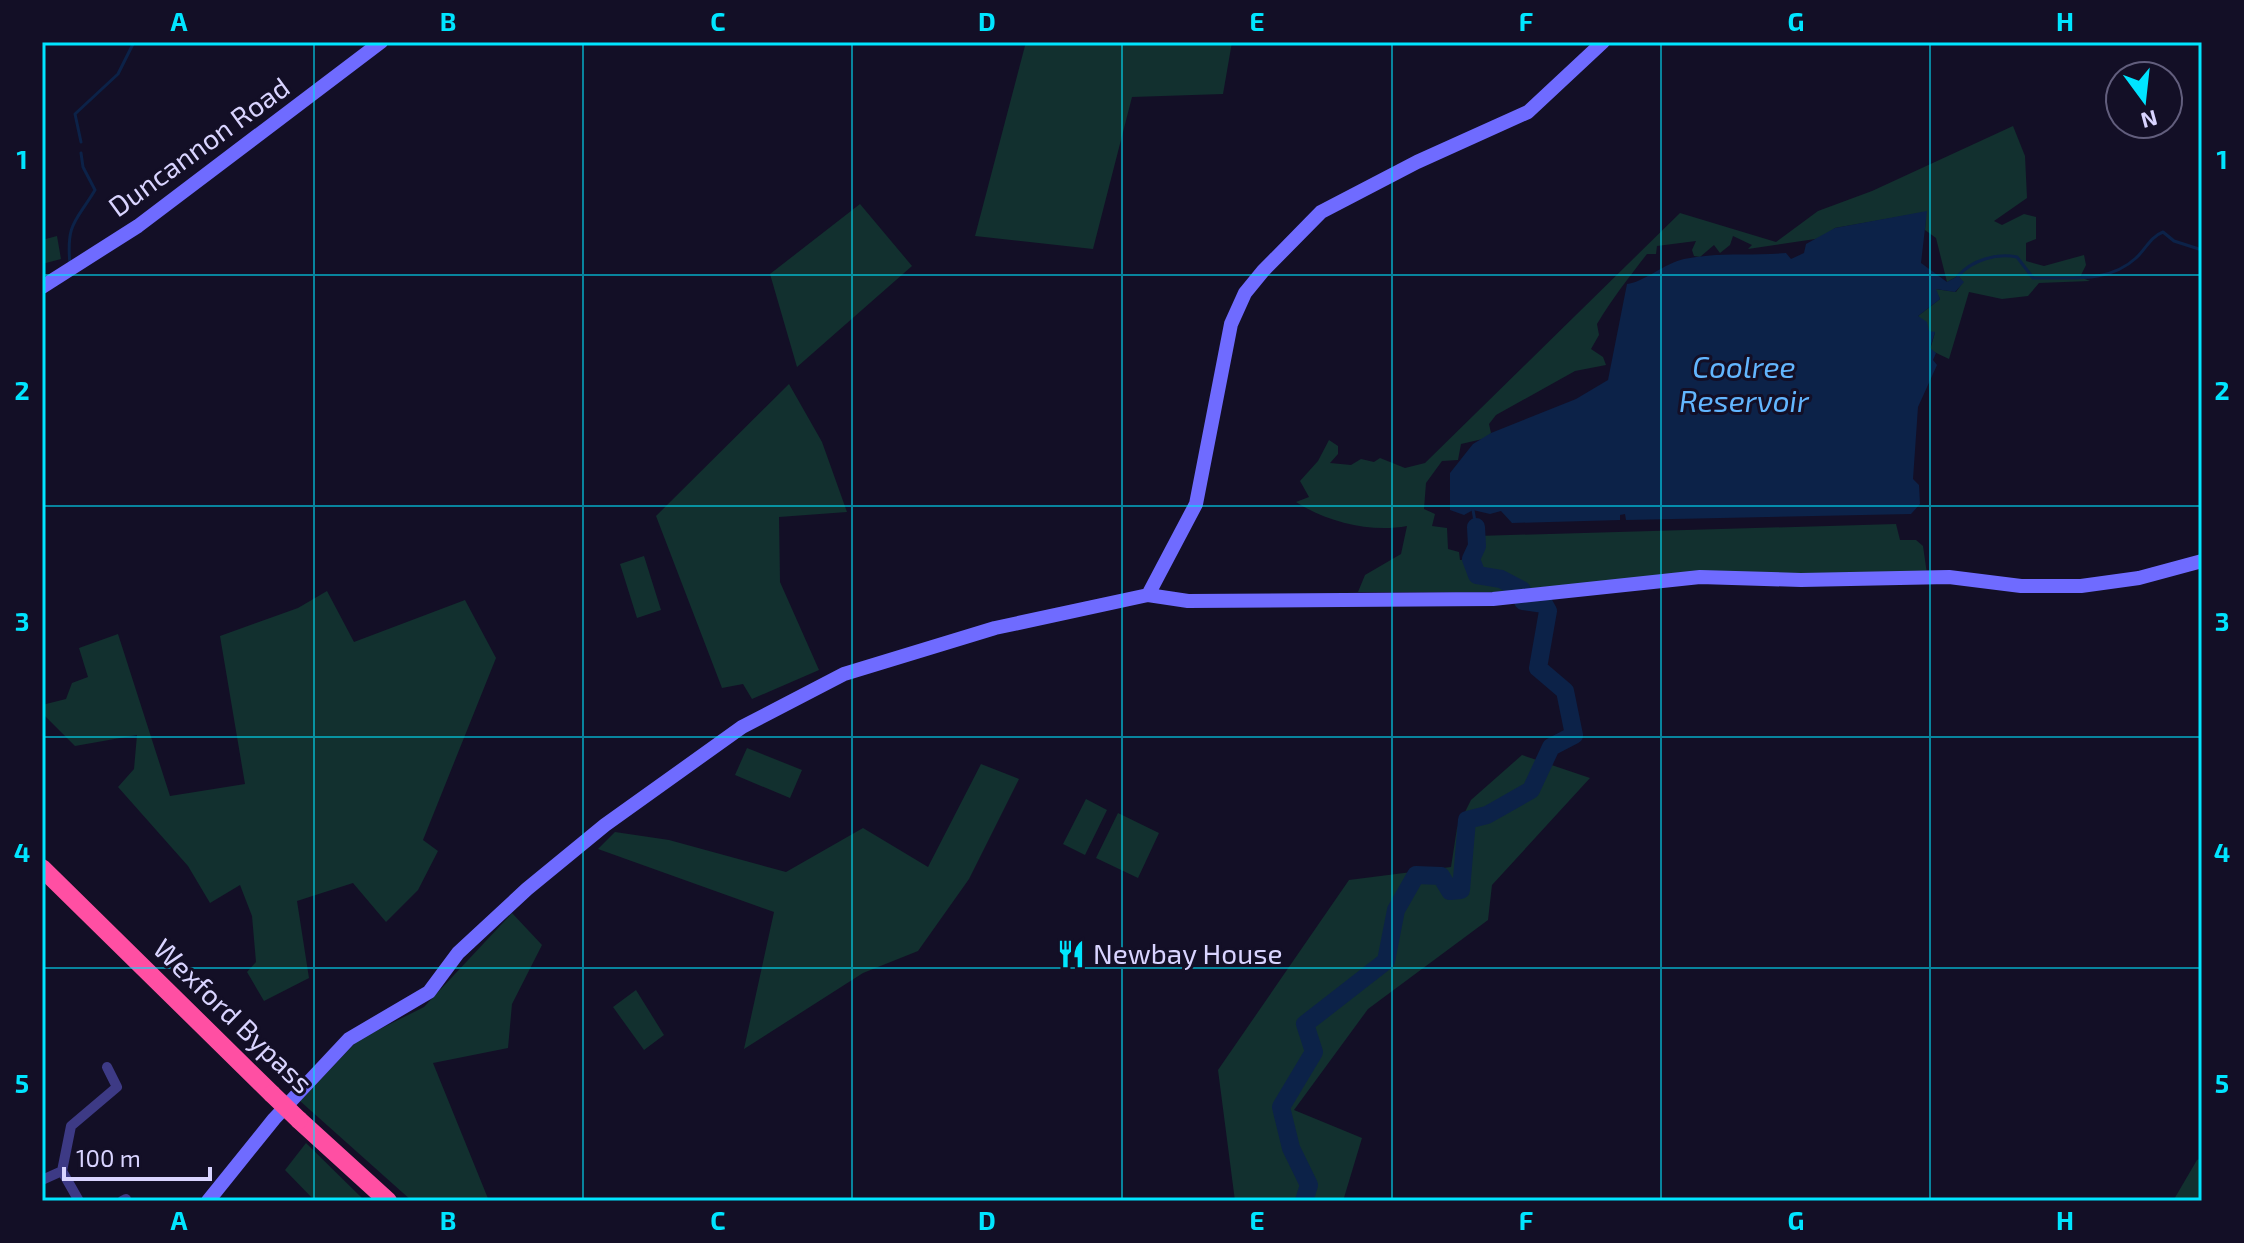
<svg xmlns="http://www.w3.org/2000/svg" width="2244" height="1243" viewBox="0 0 2244 1243" font-family="'Exo 2',sans-serif">
<style>
.green{fill:#12302f}
.water{fill:#0c2248}
.lines{fill:none;stroke-linecap:round;stroke-linejoin:round}
.stream{stroke:#0c2248;stroke-width:3}
.river{stroke:#0c2248;stroke-width:18}
.street{stroke:#3d3a85;stroke-width:10}
.secondary{stroke:#6f6bff;stroke-width:14}
.highway{stroke:#ff4fa3;stroke-width:18}
.highway-bridge{stroke:#ff4fa3;stroke-width:18}
.grid{fill:none;stroke:#00e5ff;stroke-width:2;stroke-opacity:0.55}
.labels{text-anchor:middle;stroke-width:6;stroke-linejoin:round;paint-order:stroke}
.street-label{font-size:28px;fill:#d9d4ff;stroke:#130f26}
.poi-label{font-size:28px;fill:#d9d4ff;stroke:#130f26;text-anchor:start}
.water-label{font-size:30px;font-style:italic;fill:#62b6ff;stroke:#130f26}
.neatline{fill:none;stroke:#00e5ff;stroke-width:3}
.grid-label{font-size:26px;text-anchor:middle;font-weight:bold;fill:#00e5ff}
</style>
<rect width="100%" height="100%" fill="#130f26"/>
<path class="green" d="M1026,42H1232L1223,94L1132,97L1093,249L975,236Z
M2013,126L2025,156L2027,198L1994,221L2002,225L2024,214L2036,217V239L2026,243V261L2044,266L2084,255L2086,265L2080,277L2090,281L2039,283L2028,296L2002,299L1969,292L1949,359L1930,350L1935,332H1929L1918,316L1940,299L1935,289L1956,292L1963,282L1958,276L1947,282L1936,238L1925,230L1926,212L1835,228L1822,238L1748,249L1752,245L1733,236L1730,245L1720,253L1714,245L1700,257L1694,256L1692,250L1696,241L1657,246L1656,254H1647C1629,277 1612,299 1597,324L1599,335L1591,349L1603,357L1606,365L1575,371L1496,415L1489,424L1491,433L1487,438L1461,444L1458,460L1442,461L1426,483L1424,509L1435,514L1432,526L1447,528L1448,549L1459,552L1460,560L1471,559L1477,546V536L1896,524L1900,540H1916L1923,546L1927,574L1572,586L1493,592H1358L1365,575L1401,554L1407,526C1371,533 1327,522 1296,502L1309,497L1300,481L1318,461L1329,440L1338,446V454L1330,463L1351,465L1361,459L1374,462L1380,458L1405,468L1425,463L1680,213L1776,242L1818,211L1872,191Z
M860,204L912,266L797,367L770,274Z
M57,236L61,259L42,264V240Z
M789,384L822,442L847,512L779,517L780,582L819,670L752,699L743,684L722,688L656,516Z
M644,556L661,610L637,618L620,564Z
M327,591L354,642L465,600L496,658L423,840L438,851L418,890L386,922L353,883L297,901L309,978L264,1001L247,972L256,962L252,916L240,885L210,903L188,866L118,787L134,769L137,735L75,746L42,713V705L66,699L72,683L88,677L79,648L118,634L170,796L245,784L220,636L298,608Z
M747,748L802,770L790,798L735,775Z
M1522,755L1590,778L1492,885L1488,920L1368,1009L1294,1110L1362,1138L1343,1201H1235L1218,1070L1349,880L1451,867L1457,828L1471,800Z
M981,764L1019,779L969,879L918,951L863,973L744,1049L774,912L598,849L615,832L669,840L786,872L863,828L928,867Z
M1086,799L1107,810L1085,855L1063,844Z
M1118,813L1159,833L1138,878L1096,858Z
M512,913L542,945L512,1004L508,1048L433,1063L489,1201H412L300,1101L358,1040L424,1007Z
M636,990L664,1035L644,1050L613,1007Z
M306,1143L365,1201H315L285,1170Z
M2202,1158V1201H2173L2197,1160Z"/>
<path class="water" d="M1927,211L1921,263L1947,282L1958,276L1964,282L1955,292L1936,289L1940,299L1918,316L1927,322L1929,331L1935,332L1930,348L1936,353L1933,360L1937,365L1918,407L1913,479L1919,485L1920,504L1911,514L1626,520L1625,514L1620,515V520L1512,523L1501,511L1490,514L1473,510L1464,515L1450,510V473L1473,444L1491,433L1576,399L1608,380L1627,284C1642,283 1665,263 1684,259C1718,252 1751,256 1786,253L1791,259L1804,253L1806,244L1835,228Z"/>
<g class="lines">
<path class="stream" d="M81,142L75,114L118,74L134,42
M70,265C66,222 76,222 95,190L83,167L81,153
M1958,276C1972,260 1996,253 2017,257L2033,278C2069,277 2108,284 2136,258C2146,249 2150,237 2163,232L2174,241L2202,250
M1473,510L1476,527"/>
<path class="river" d="M1476,527L1477,546L1471,559L1477,575L1501,579L1522,590
M1304,1201L1309,1185L1291,1148L1281,1107L1314,1052L1305,1024L1386,961L1396,910L1416,875L1441,876L1450,891L1461,890L1467,820L1487,815L1531,790L1551,747L1574,735L1565,691L1538,668L1548,611L1544,604L1523,601"/>
<path class="street" d="M62,1171L79,1201
M42,1180L62,1171L71,1126L117,1087L107,1067
M122,1201L126,1199"/>
<path class="secondary" d="M42,287L138,226L381,42
M1148,595L1196,504L1231,324L1245,293L1263,271L1321,212L1417,162L1528,112L1603,42
M208,1201L274,1119L349,1039L429,992L458,953L527,889L605,825L742,727L844,674L995,628L1148,595L1188,601L1493,599L1700,577L1801,580L1949,577L2021,586H2081L2139,578L2202,561"/>
<path class="highway" d="M42,868L272,1094
M299,1120L388,1201"/>
<path class="highway-bridge" d="M272,1094L299,1120"/>
</g>
<path class="grid" d="M314,42V1201M583,42V1201M852,42V1201M1122,42V1201M1392,42V1201M1661,42V1201M1930,42V1201M42,275H2202M42,506H2202M42,737H2202M42,968H2202"/>
<defs>
<symbol id="restaurant-bare" viewBox="-9 -9 18 18"><path d="M-5-6h1v4h1v-4h1v4h1v-4h1v5L-1.5 .5V6h-2V.5L-5-1ZM5-6V6H3V1.5H1.5Q1.5-4 5-6Z" fill="#00e5ff" stroke="#130f26" stroke-width="2.5" paint-order="stroke"/></symbol>
</defs>
<g fill-rule="evenodd">
<use href="#restaurant-bare" x="1051" y="934" width="40" height="40"/>
</g>
<g class="labels">
<g class="street-label">
<text transform="translate(199 147) rotate(-36)" y="10">Duncannon Road</text>
<text transform="translate(233 1016) rotate(44)" y="10">Wexford Bypass</text>
</g>
<g class="poi-label">
<text x="1093" y="964">Newbay House</text>
</g>
<g class="water-label">
<text x="1744" y="378">Coolree<tspan x="1744" dy="34">Reservoir</tspan></text>
</g>
</g>
<rect width="2244" height="1243" fill="none" stroke="#130f26" stroke-width="88"/>
<g transform="translate(2144 100) rotate(165)"><circle r="38" fill="#130f26" stroke="#625e7d" stroke-width="2"/>
<path d="M0-6L14 30L0 20L-14 30Z" fill="#00e5ff"/>
<text y="-12" font-size="22" font-weight="bold" text-anchor="middle" fill="#d9d4ff">N</text>
</g>
<path d="M64 1167v12h146v-12" fill="none" stroke="#d9d4ff" stroke-width="4"/>
<text x="76" y="1167" font-size="24" fill="#d9d4ff" stroke="#130f26" stroke-width="6" paint-order="stroke">100 m</text>
<rect x="44" y="44" width="2156" height="1155" class="neatline"/>
<g class="grid-label">
<text x="179" y="31">A</text>
<text x="448" y="31">B</text>
<text x="718" y="31">C</text>
<text x="987" y="31">D</text>
<text x="1257" y="31">E</text>
<text x="1526" y="31">F</text>
<text x="1796" y="31">G</text>
<text x="2065" y="31">H</text>
<text x="22" y="169">1</text>
<text x="2222" y="169">1</text>
<text x="22" y="400">2</text>
<text x="2222" y="400">2</text>
<text x="22" y="631">3</text>
<text x="2222" y="631">3</text>
<text x="22" y="862">4</text>
<text x="2222" y="862">4</text>
<text x="22" y="1093">5</text>
<text x="2222" y="1093">5</text>
<text x="179" y="1230">A</text>
<text x="448" y="1230">B</text>
<text x="718" y="1230">C</text>
<text x="987" y="1230">D</text>
<text x="1257" y="1230">E</text>
<text x="1526" y="1230">F</text>
<text x="1796" y="1230">G</text>
<text x="2065" y="1230">H</text>
</g>
</svg>
